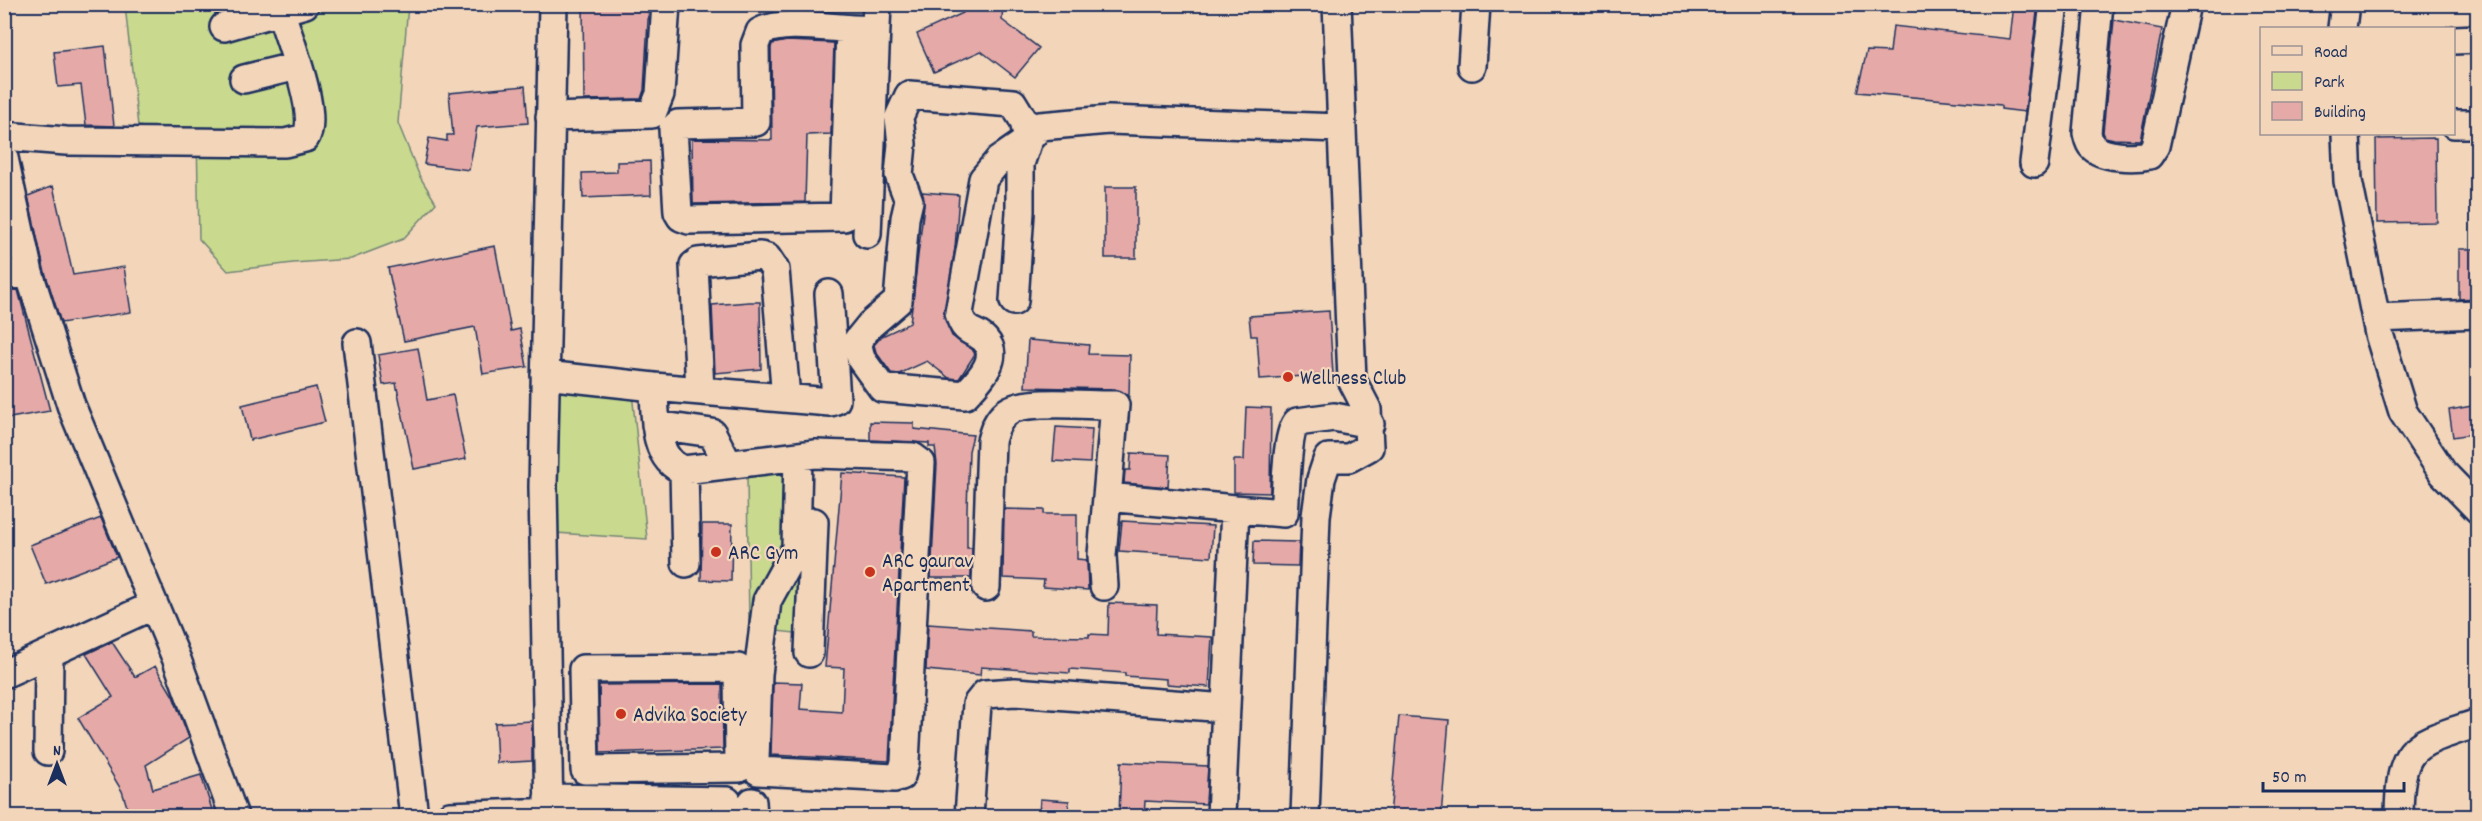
<svg xmlns="http://www.w3.org/2000/svg" width="2482" height="821" viewBox="0 0 2482 821" font-family="Dekko,sans-serif">
<style>
.green{fill:#c9da8e;stroke:#728476;stroke-width:1.5}
.building{fill:#e5aaa7;stroke:#1b2f5e;stroke-width:1.5}
.lines{fill:none;stroke-linecap:round;stroke-linejoin:round}
.minor-casing{stroke:#1b2f5e;stroke-width:32}
.minor{stroke:#f3d6ba;stroke-width:27}
.poi-dot{fill:#c8321e;stroke:#f3d6ba;stroke-width:2}
.labels{text-anchor:middle;stroke-width:4.5;stroke-linejoin:round;paint-order:stroke}
.poi-label{font-size:21px;fill:#1b2f5e;stroke:#f3d6ba;text-anchor:start}
</style>
<rect width="100%" height="100%" fill="#f3d6ba"/>
<filter id="ink" filterUnits="userSpaceOnUse"><feTurbulence type="fractalNoise" baseFrequency=".0167" numOctaves="2"/><feDisplacementMap in="SourceGraphic" scale="12" xChannelSelector="R" yChannelSelector="G"/><feConvolveMatrix kernelMatrix="1 2 1 2 8 2 1 2 1" color-interpolation-filters="sRGB"/></filter>
<g filter="url(#ink)">
<path class="green" d="M125,5H408L398,123L420,177L436,203L403,239L351,259L293,263L228,271L199,239L197,136L138,126Z
M556,389L632,392L647,539L556,533Z
M802,471L795,633L749,628L747,475Z"/>
<path class="building" d="M583,4H649L644,90L641,99L584,100Z
M964,4H1003L1002,20L1039,48L1015,77L981,51L934,72L917,34L963,13Z
M2014,4H2038L2025,112L2001,109V105L1857,92L1867,51L1890,52L1893,26L2010,39Z
M2114,20L2162,29L2140,140L2114,139L2105,137L2103,132Z
M787,41L834,43L831,134L807,135L805,202L693,204L692,139L772,140L771,48L772,44Z
M105,46L114,126L86,125L81,85L58,87L54,52Z
M525,86L528,123L477,127L469,170L424,164L429,138L447,141V135H453L449,93Z
M2436,138L2437,222L2377,223L2376,139Z
M650,161L651,195L583,198L582,173L617,172V162Z
M53,186L73,275L124,267L131,312L61,323L44,269L28,196Z
M1105,187H1136V258H1105Z
M922,192L959,195L955,248L944,317L952,336L972,349L975,354L959,379L949,378L927,361L899,374L891,373L876,352L874,345L882,336L910,323L924,205Z
M495,246L511,331L520,329L527,367L483,374L475,327L404,341L388,268Z
M2459,249H2478V298L2459,299Z
M18,290L50,411L4,419V291Z
M749,302H760L761,369L715,373L712,305Z
M1329,311L1333,374L1260,379L1257,336H1251L1249,316Z
M1028,340L1089,345L1088,354L1130,355L1129,396L1115,389L1025,387Z
M418,348L427,400L453,395L466,459L414,469L396,383L383,385L378,355Z
M316,387L325,422L250,440L242,405Z
M2478,405V433L2453,437L2449,410Z
M1246,407L1271,408L1270,493L1234,492V460H1244Z
M870,422L914,423V429L973,435L969,451L967,509V548H972L971,578H931L937,464L935,447H929V443L870,440Z
M1056,427L1092,429L1090,463L1053,461Z
M1131,453L1170,455L1168,487L1124,483L1125,470H1130Z
M842,473L904,477L889,761L771,755L773,682L802,683L800,709L842,712L844,668L825,667Z
M1004,509L1044,510V514H1077V559L1087,560L1088,590L1043,587L1044,580L1003,578Z
M101,518L117,557L46,584L30,545Z
M1122,521L1213,526L1211,557L1119,551Z
M702,524H732L731,581L701,580Z
M1254,541L1299,542L1298,566L1253,565Z
M1109,603L1157,605L1156,634L1212,637L1209,687L1166,684V679L1125,676V673L1070,669V673L981,667L980,675L926,670L928,624L1031,631V636L1089,637V634L1108,635Z
M112,642L135,677L155,666L173,696L189,738L146,765L153,789L201,775L214,816H130L122,791L78,718L113,697L86,654Z
M722,684L723,749L600,753L599,685Z
M1399,716L1449,720L1441,816H1390Z
M532,721V761L497,763L495,723Z
M1121,762L1208,766L1206,804L1145,801L1144,816H1119Z
M1040,799L1069,801L1068,816H1039Z"/>
<g class="lines">
<defs>
<path id="minor" d="M2099,4L2087,133C2088,137 2089,143 2092,146C2102,158 2135,158 2149,155L2155,146L2186,4
M224,27L305,4
M2342,28L2345,4
M850,30L844,217L689,220L681,217L678,212L673,129L678,124L756,122L755,45L760,32C788,17 843,32 876,29
M2454,40L2478,39
M1472,66L1476,4
M244,79L297,66
M909,95L1013,103L1024,121L1028,140L999,160L983,179L959,313C965,336 975,329 985,340C1002,359 976,383 965,395L882,388L861,359L857,341L870,325L898,301L905,218L909,201L899,175L902,144L899,117Z
M550,117L652,114L660,94L666,4
M2454,124H2469
M2346,134L2348,181L2379,334L2403,412L2443,473L2478,509
M4,136L66,141L285,143L305,138C321,116 286,31 278,4
M4,158L29,273L71,405L177,660L234,816
M2034,163L2054,4
M867,234L877,4
M4,275L29,273
M1014,301L1020,212V164L1028,140L1040,126L1109,120L1340,128
M2376,318L2478,314
M357,343L414,816
M545,375L654,387C655,413 653,461 684,470L815,454
M654,387L830,402L836,400L829,294
M700,391L694,265L698,262L760,256L767,258L775,270L786,398
M656,425L712,433L728,464
M798,456L796,548L767,601L758,674L755,760L758,771L894,778L901,776L905,762L921,463L913,457L816,454
M684,470L686,563
M1107,497L1235,509
M986,587L991,441C994,430 997,420 1007,412C1025,398 1090,406 1115,405L1102,555L1104,586
M809,653L814,522
M738,668L739,768L585,770L583,669Z
M4,674L152,606
M48,751L49,655
M548,798L727,801V816
M752,802L753,816
M450,816L548,812
M549,816L543,487L553,4
M969,816L977,704L985,694L1015,692L1226,708
M1221,816L1235,509L1284,513C1286,494 1286,433 1297,422L1334,417L1370,424
M1305,816L1316,516L1321,479L1328,458H1349L1369,447L1367,409L1352,380L1337,4
M2399,816C2400,743 2412,745 2478,723"/>
</defs>
<use href="#minor" class="minor-casing"/>
<use href="#minor" class="minor"/>
</g>
</g>
<g class="poi-dot">
<circle cx="1288" cy="377" r="6"/>
<circle cx="716" cy="552" r="6"/>
<circle cx="870" cy="572" r="6"/>
<circle cx="621" cy="714" r="6"/>
</g>
<g class="labels">
<g class="poi-label">
<text x="1300" y="384">Wellness Club</text>
<text x="728" y="559">ARC Gym</text>
<text x="882" y="567">ARC gaurav<tspan x="882" dy="24">Apartment</tspan></text>
<text x="633" y="721">Advika Society</text>
</g>
</g>
<rect width="2482" height="821" fill="none" stroke="#f3d6ba" stroke-width="24"/>
<rect x="12" y="12" width="2458" height="797" fill="none" stroke="#1b2f5e" stroke-width="2" filter="url(#ink)"/>
<rect x="2260" y="27" width="195" height="108" fill="#f3d6ba" stroke="#9d9395" stroke-width="1.5"/>
<rect x="2272" y="46" width="30" height="9" fill="#f3d6ba" stroke="#9d9395" stroke-width="1.5"/>
<text x="2314" y="57" font-size="18" fill="#1b2f5e">Road</text>
<rect x="2272" y="72" width="30" height="18" fill="#c9da8e" stroke="#9d9395" stroke-width="1.5"/>
<text x="2314" y="87" font-size="18" fill="#1b2f5e">Park</text>
<rect x="2272" y="102" width="30" height="18" fill="#e5aaa7" stroke="#9d9395" stroke-width="1.5"/>
<text x="2314" y="117" font-size="18" fill="#1b2f5e">Building</text>
<g transform="translate(57 764)" stroke="#f3d6ba" stroke-width="4.5" paint-order="stroke">
<path d="M0-4.5L10 22L0 15L-10 22Z" fill="#1b2f5e"/>
<text y="-9" font-size="16" font-weight="bold" text-anchor="middle" fill="#1b2f5e">N</text>
</g>
<path d="M2263 782v9h141v-9" fill="none" stroke="#1b2f5e" stroke-width="3"/>
<text x="2272" y="782" font-size="18" fill="#1b2f5e" stroke="#f3d6ba" stroke-width="4.5" paint-order="stroke">50 m</text>
</svg>
